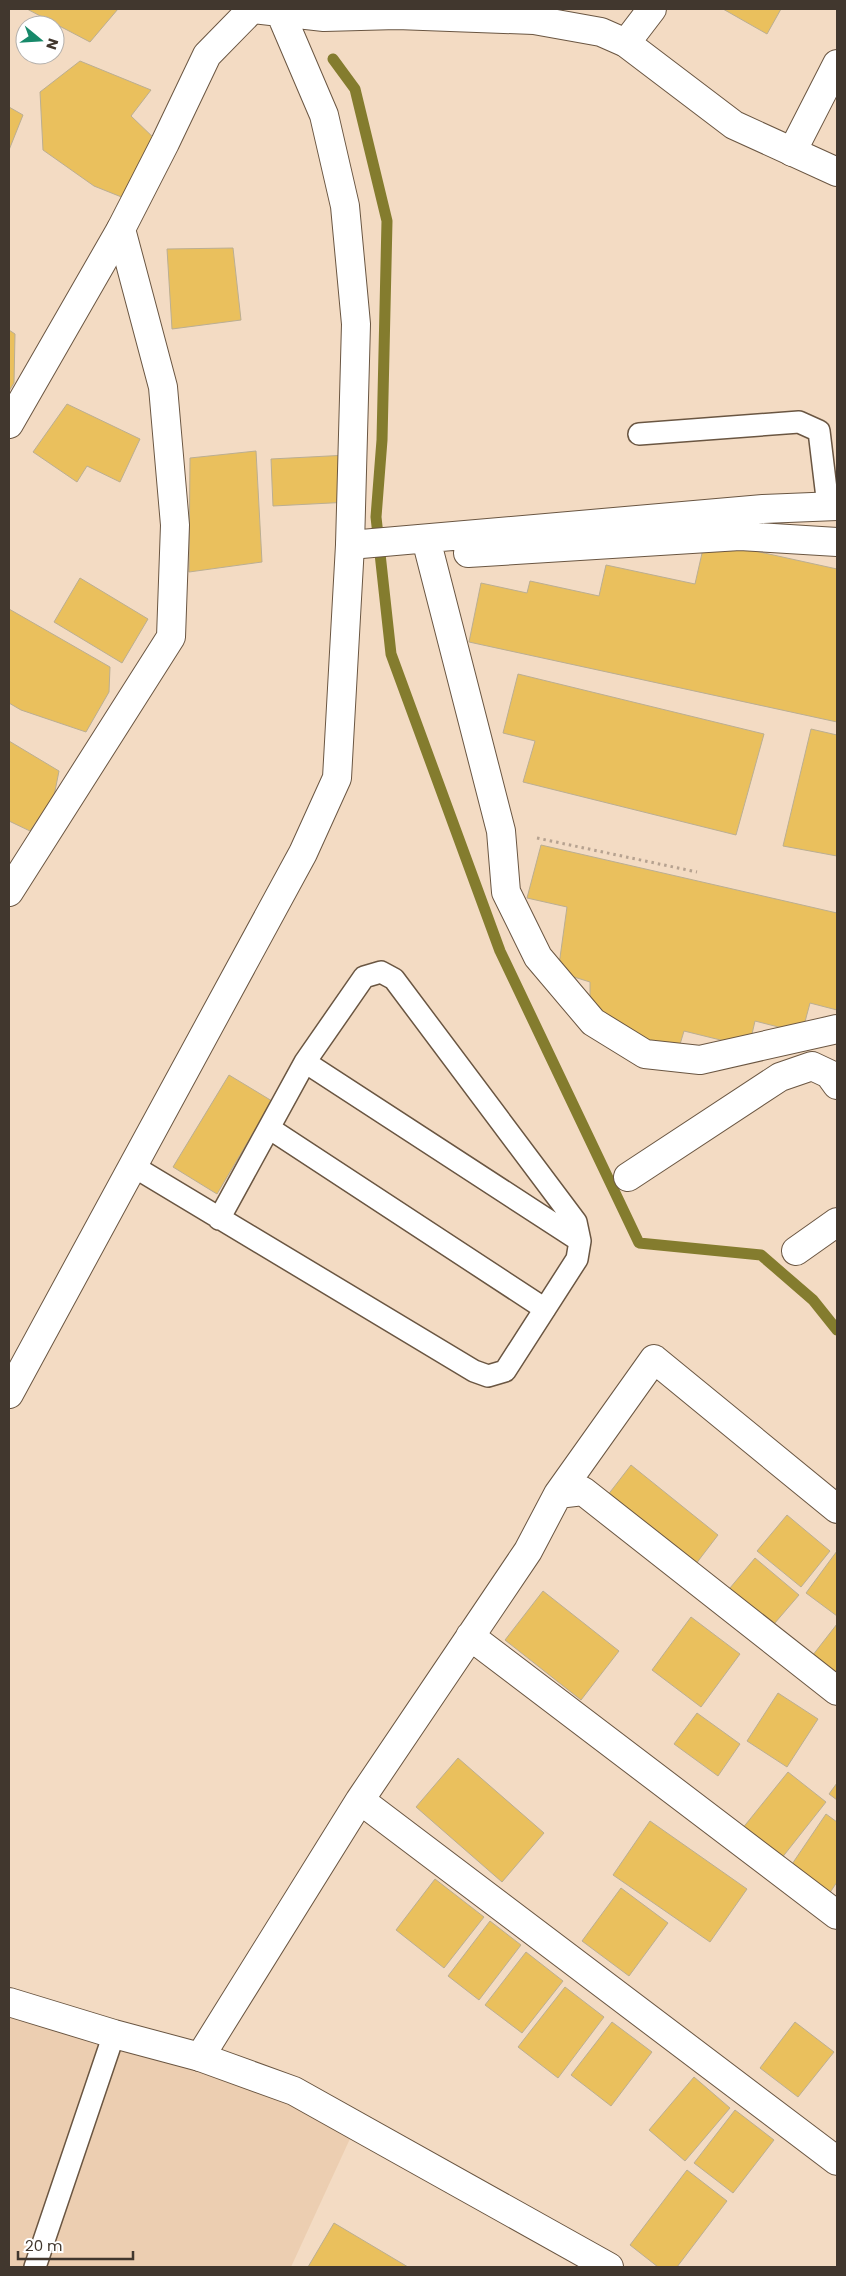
<svg xmlns="http://www.w3.org/2000/svg" width="846" height="2276" viewBox="0 0 846 2276" font-family="Poppins,sans-serif">
<style>
.built{fill:#ecceb1}
.lines{fill:none;stroke-linecap:round;stroke-linejoin:round}
.stream{stroke:#847c2e;stroke-width:11}
.building{fill:#eac05d;stroke:#bbae92}
.service-casing{stroke:#6a5642;stroke-width:24}
.minor-casing{stroke:#6a5642;stroke-width:30}
.tertiary-casing{stroke:#6a5642;stroke-width:30}
.path{stroke:#b6a290;stroke-width:3;stroke-dasharray:2.5 4;stroke-linecap:butt}
.service{stroke:#fff;stroke-width:21}
.minor{stroke:#fff;stroke-width:28}
.tertiary{stroke:#fff;stroke-width:28}
</style>
<rect width="100%" height="100%" fill="#f3dbc3"/>
<path class="built" d="M9,2004L174,2046L354,2130L291,2267H9Z"/>
<g class="lines">
<path class="stream" d="M333,59L355,89L387,221L382,440L376,517L391,654L500,951L639,1243L761,1255L813,1300L837,1330"/>
</g>
<path class="building" d="M27,9H118L90,42Z
M723,9H781L767,34Z
M80,61L151,90L131,116L158,142L124,198L94,186L43,150L40,92Z
M9,107L23,115L9,150Z
M233,248L241,320L172,329L167,249Z
M9,330L15,334L14,383L9,391Z
M67,404L140,439L120,482L87,466L77,482L33,452Z
M256,451L262,562L189,572L190,458Z
M348,455L350,502L273,506L271,459Z
M705,540L837,569V722L469,642L481,583L527,593L530,581L599,596L606,565L695,584Z
M80,578L148,619L122,663L54,622Z
M9,609L110,667L109,692L86,732L21,710L9,703Z
M518,674L764,734L736,835L523,782L535,741L503,733Z
M811,729L837,735V856L783,846Z
M9,741L59,771L54,796L30,831L9,821Z
M541,845L837,913V1010L810,1003L802,1033L755,1021L749,1047L684,1031L678,1051L627,1038L590,1011V982L558,972L567,907L527,898Z
M229,1075L272,1101L217,1194L173,1167Z
M631,1465L718,1535L692,1569L604,1500Z
M787,1515L830,1551L801,1587L757,1551Z
M837,1551V1616L806,1593Z
M755,1558L799,1595L768,1631L725,1594Z
M543,1591L619,1651L581,1700L505,1640Z
M691,1617L740,1654L701,1707L652,1670Z
M837,1624V1683L809,1660Z
M778,1693L818,1719L787,1767L747,1741Z
M697,1713L740,1744L718,1776L674,1744Z
M458,1758L544,1833L502,1882L416,1807Z
M788,1772L826,1802L781,1859L742,1829Z
M837,1783V1800L829,1794Z
M826,1814L837,1822V1882L827,1897L788,1870Z
M650,1821L747,1889L710,1942L613,1875Z
M435,1879L484,1917L444,1968L396,1930Z
M621,1888L668,1923L629,1976L582,1941Z
M490,1921L521,1945L479,2000L448,1976Z
M526,1952L563,1981L522,2033L485,2005Z
M565,1987L604,2017L558,2078L518,2047Z
M612,2022L652,2052L611,2106L571,2075Z
M795,2022L834,2052L798,2097L760,2068Z
M694,2077L730,2108L685,2161L649,2130Z
M735,2110L774,2140L733,2193L694,2163Z
M687,2170L727,2201L677,2267H658L630,2245Z
M334,2223L408,2267H308Z"/>
<g class="lines">
<defs>
<path id="service" d="M639,434L799,422L819,431L828,506
M305,1062L580,1241
M269,1128L545,1309
M133,1166L474,1371L488,1376L505,1371L577,1259L580,1241L576,1222L394,979L381,972L364,977L305,1062L219,1219
M35,2267L114,2034"/>
<path id="minor" d="M626,43L652,9
M792,152L837,64
M426,539L501,831L506,892L538,957L593,1022L645,1054L700,1060L837,1029
M350,545L763,509L837,506
M468,553L740,536L837,542
M9,892L171,637L175,525L163,387L121,229
M628,1177L780,1077L812,1066L829,1074L837,1085
M796,1251L837,1222
M558,1494L654,1359L837,1509
M470,1636L837,1915
M360,1800L837,2161
M200,2057L360,1800L528,1551L558,1494L583,1491L837,1691"/>
<path id="tertiary" d="M9,424L121,229L165,143L207,55L252,9L324,17L397,15L534,20L601,32L626,43L734,125L837,172
M9,1394L303,853L337,778L350,545L356,324L345,206L324,115L280,12
M9,2002L114,2034L200,2057L294,2091L609,2267"/>
</defs>
<use href="#service" class="service-casing"/>
<use href="#minor" class="minor-casing"/>
<use href="#tertiary" class="tertiary-casing"/>
<path class="path" d="M537,838L697,872"/>
<use href="#service" class="service"/>
<use href="#minor" class="minor"/>
<use href="#tertiary" class="tertiary"/>
</g>
<rect width="846" height="2276" fill="none" stroke="#41372e" stroke-width="20"/>
<g transform="translate(40 40) rotate(108)"><circle r="24" fill="#ffffff" stroke="#b3afab"/>
<path d="M0-4L9 19L0 12L-9 19Z" fill="#17896a"/>
<text y="-8" font-size="14" font-weight="bold" text-anchor="middle" fill="#41372e">N</text>
</g>
<path d="M18 2251v8h115v-8" fill="none" stroke="#41372e" stroke-width="2.5"/>
<text x="25" y="2251" font-size="15" fill="#41372e" stroke="#ffffff" stroke-width="4" paint-order="stroke">20 m</text>
</svg>
